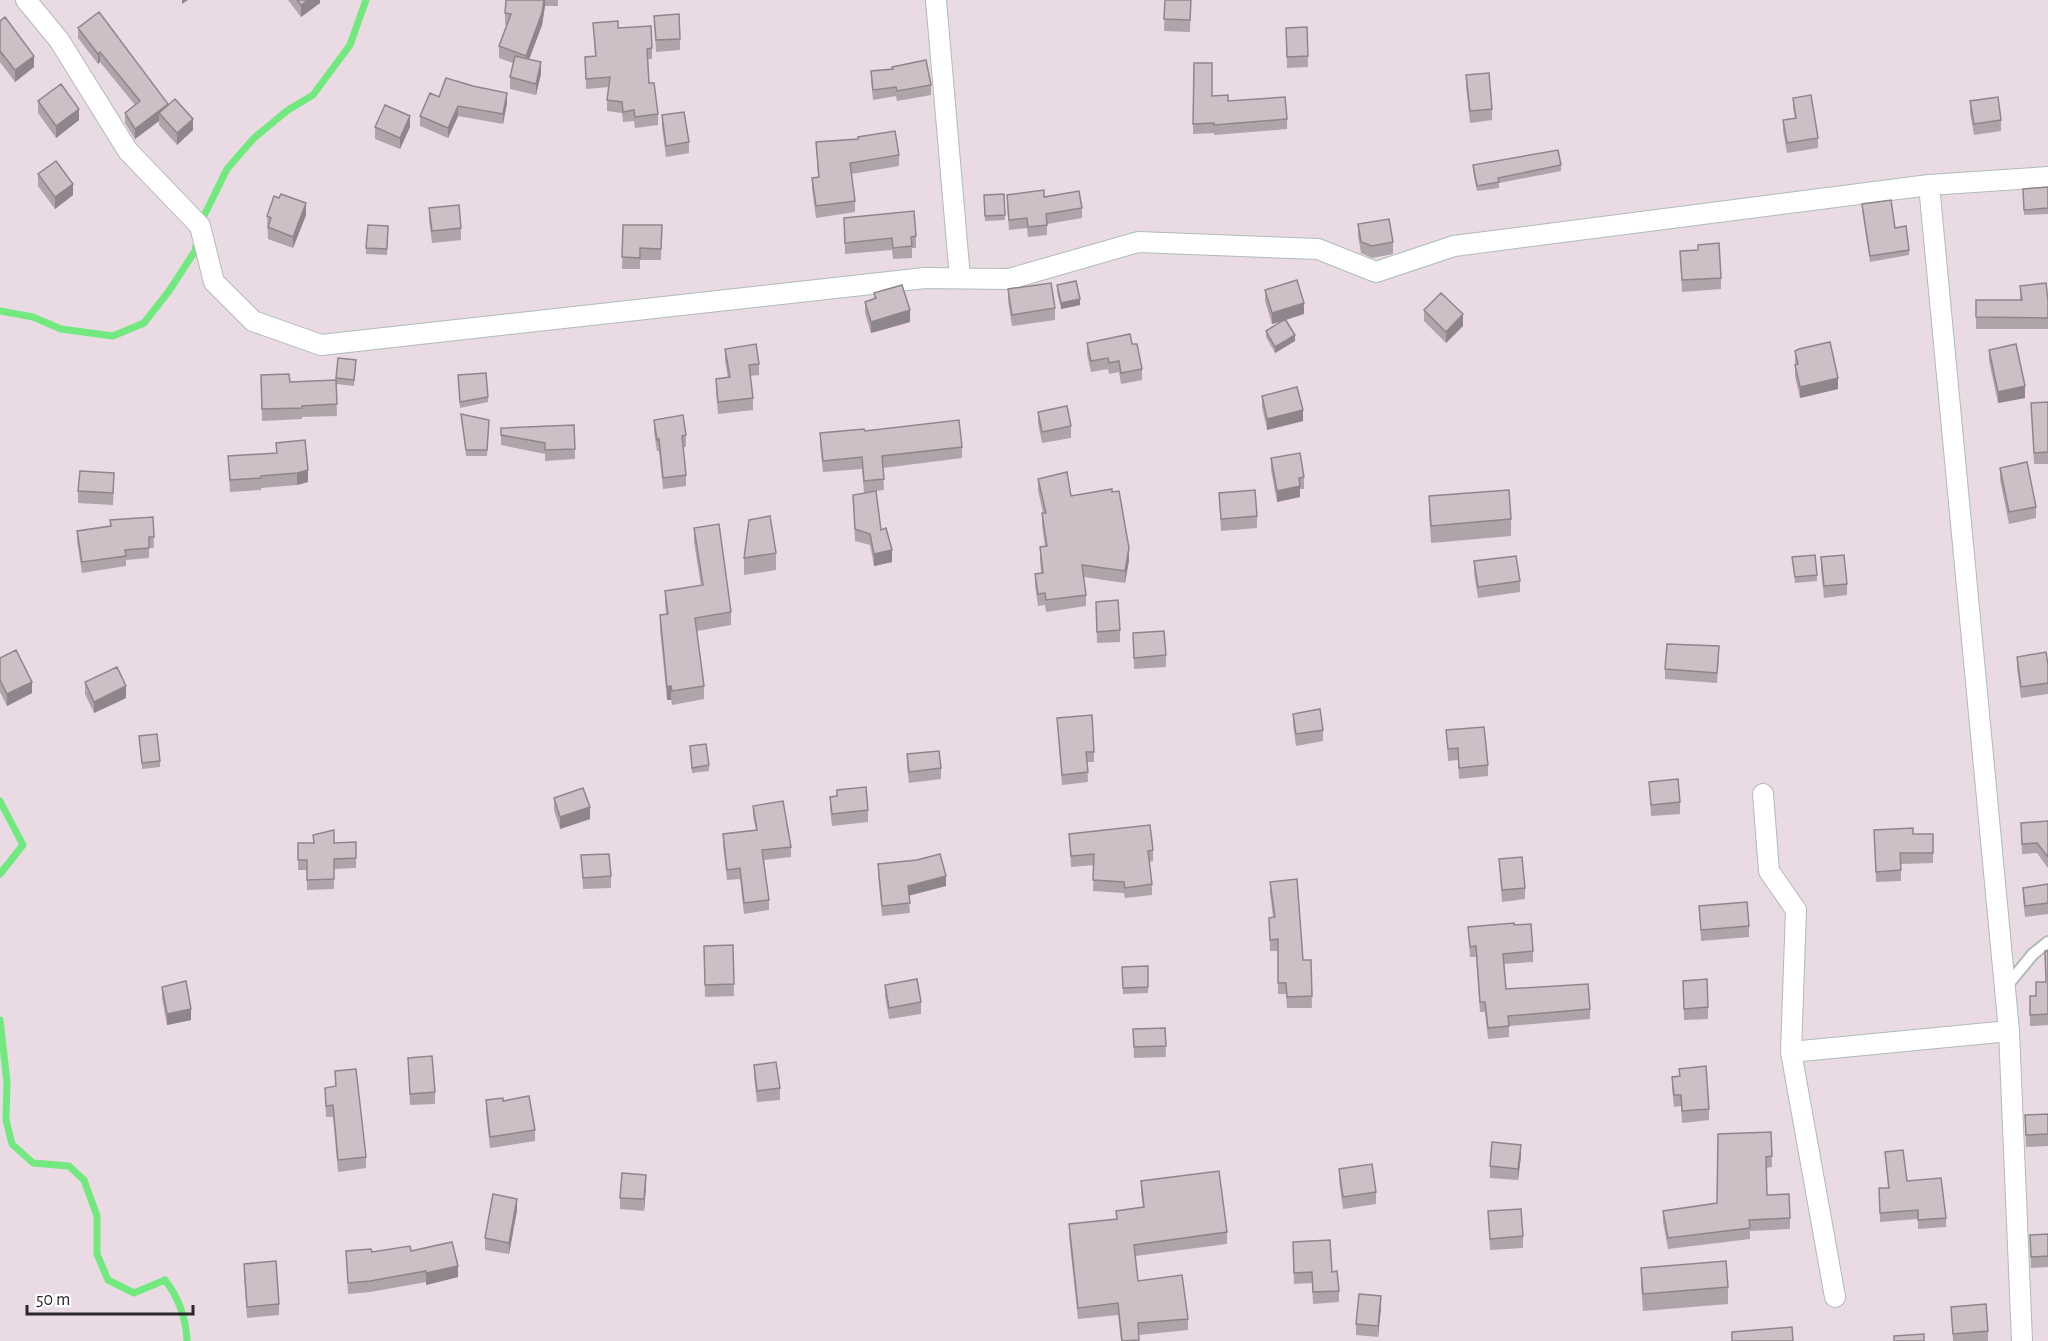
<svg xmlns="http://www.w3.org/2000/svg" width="2048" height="1341" viewBox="0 0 2048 1341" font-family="'Alegreya Sans',sans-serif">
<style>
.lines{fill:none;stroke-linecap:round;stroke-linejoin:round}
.stream{stroke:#71e97f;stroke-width:7}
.service-casing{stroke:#aebcb7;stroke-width:14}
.minor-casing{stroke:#aebcb7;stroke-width:22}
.service{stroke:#fff;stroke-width:10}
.minor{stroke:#fff;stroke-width:20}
.wall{fill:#afa4aa}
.shaded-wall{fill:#8f868b}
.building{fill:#ccbfc6;stroke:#8f868b;stroke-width:1.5}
</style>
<rect width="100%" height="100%" fill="#eadae4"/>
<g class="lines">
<path class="stream" d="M200,224L227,169L254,138L288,110L313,95L350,45L366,0
M0,311L33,317L61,329L113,336L144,323L169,291L195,251L197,241
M0,801L23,845L0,874
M0,1020L7,1082L6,1120L12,1144L33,1163L69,1166L84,1180L97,1216V1254L108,1280L134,1293L165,1280C179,1298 186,1318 187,1341"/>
<defs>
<path id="service" d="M2005,988L2033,954L2048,942"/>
<path id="minor" d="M26,0L59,40L128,151L200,226L214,282L253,321L321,345L925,278L1009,279L1138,242L1318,249L1376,272L1454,246L1929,185L2048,177
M936,0L960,278
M1929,185L2009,1031L2022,1341
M1763,794L1769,871L1796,910L1791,1052L1835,1297
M1791,1052L2009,1031"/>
</defs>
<use href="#service" class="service-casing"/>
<use href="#minor" class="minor-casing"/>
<use href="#service" class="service"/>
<use href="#minor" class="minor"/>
</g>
<path class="wall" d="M288,0H320V3L301,17Z
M506,0H558V6H545L542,25L529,60L541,74L536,95L510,89V77L513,63L499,58V46L507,25H505V13Z
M1165,0H1191L1190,32L1164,31Z
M654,16L680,39V50L656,52Z
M0,21L34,67L15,82L0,62Z
M593,23L618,28L652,48V59H648L649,83L658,114V125L635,128L634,121L623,122L622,113L607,111V100L609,87L586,89L585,57H595Z
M1307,27L1308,67L1287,68L1286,28Z
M78,28L168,105L193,130L177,145L159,125V121L135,139L125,123V113L135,105L100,62L98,64L78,38Z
M1194,63L1212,96L1287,119V129L1214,135V133L1193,134Z
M871,71L931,85V95L897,101L896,96L873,100L871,81Z
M1466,75L1492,109V120L1470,123L1466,86Z
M439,97L507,103L503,124L458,116L448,138L420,126V116Z
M1793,98L1818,138V148L1787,153L1783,130V120L1795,118L1793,108Z
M38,101L79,120L56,138L38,113Z
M1970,101L2001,120V131L1974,135L1970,112Z
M662,115L689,142V153L666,157L662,127Z
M375,127H410L400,149L375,139Z
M816,142L899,155V166L851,174L855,201V212L816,218L812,189V178L818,177Z
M1473,165H1561V171L1499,183V188L1477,191L1473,171Z
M38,174L73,195L55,209L38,186Z
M2048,187V214L2024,215L2023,189Z
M1004,194L1005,220L985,221L984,195Z
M1007,195L1044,197L1082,208V218L1047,224V235L1028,237L1027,228L1009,230L1007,205Z
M1862,204L1895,228L1909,250V255L1870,262L1862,210Z
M429,208L461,228V240L432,243L429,220Z
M306,215L293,248L268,239L267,216Z
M844,218L916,236V248H912V258L893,259L892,250L845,254Z
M1358,224L1393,242V254L1372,258L1361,253L1358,236Z
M623,225H662L661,260H640V269H622Z
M388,226L387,255L366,254V248Z
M1698,250L1721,278V289L1682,292L1680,251Z
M1057,285L1080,305L1061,309L1057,291Z
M2020,286L2048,300V329H1976V300H2020Z
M1008,289L1055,308V320L1012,326L1008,301Z
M1265,290L1304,314L1286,320L1295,341L1275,353L1266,337V331L1282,321L1272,324L1265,301Z
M874,293L910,322L871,333L865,313V302L874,299Z
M1424,310L1463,326L1446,343L1424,321Z
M1087,343L1132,344L1142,369V380L1121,384L1119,372L1109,374L1108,369L1091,372L1087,354Z
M725,349L759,364V375L750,376L753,398V410L718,414L716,391V379L728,378L725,361Z
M1989,350L2025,398L1998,403L1989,361Z
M1795,351L1838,389L1800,398L1795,376Z
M338,358L356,366L354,386L336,384L337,416L302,417V419L262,421L261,375L290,382L336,380Z
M458,375L488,397V402L460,408Z
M1262,396L1303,421L1267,430L1262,407Z
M2048,402V464H2034L2031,403Z
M1038,412L1071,426V438L1042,443L1038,423Z
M461,414L489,420L487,456H466Z
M654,420L686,435V447H683L686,475V486L663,489L659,451H657L654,432Z
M501,428L575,449V459L545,461V454L501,445Z
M865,431L962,447V458L883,468L884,490L876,491L881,530L892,562L874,566L870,545L855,541L853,495L864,493L862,469L823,472L820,445V433Z
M276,443L308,482L297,485L261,488V490L230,492L228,456L276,453Z
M1271,458L1304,477V489H1300V497L1277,502L1271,470Z
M2000,468L2036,507V518L2009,524L2000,480Z
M1038,479L1071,496L1129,560L1125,583L1084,577L1086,595V606L1046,612L1045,605L1038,606L1035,586V574L1041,573L1040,559V547H1045L1042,525V513H1043L1038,490Z
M114,485L113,505L78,503V491Z
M1219,493L1257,516V528L1221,531Z
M1429,496L1511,519V536L1431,543L1429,513Z
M153,517L154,548H149V558L126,560V566L82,573L77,541V531L110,526V520Z
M694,528L731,612V625L697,631L704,686V699L672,705L671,700H667L660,629V615L666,614L665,604V591L701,586L694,542Z
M776,553V570L744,575V558Z
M1792,557L1817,575V581L1795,583Z
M1821,557L1847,584V595L1824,598L1821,569Z
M1474,561L1520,581V592L1478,598L1474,573Z
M1096,602L1120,630V642L1097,643Z
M1133,633L1166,655V667L1134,669Z
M1719,656L1717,683L1665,679V669Z
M2017,657L2048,665V694L2021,698L2017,668Z
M0,658L32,693L7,706L0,692Z
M85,682L126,698L94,713L85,694Z
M1293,714L1323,730V741L1296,746L1293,725Z
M1057,718L1094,752V762H1087L1088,782L1062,785Z
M1446,730L1488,765V776L1459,779L1458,760L1448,761Z
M139,736L160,761V767L142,769Z
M690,746L709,765V771L692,773Z
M907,754L941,768V779L909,783L907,766Z
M1649,782L1680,802V814L1651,816Z
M837,790L868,810V822L832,826L830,808V797L837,796Z
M554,798L590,819L560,829L554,810Z
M753,806L791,847V857L764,860L769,900V910L744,914L740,879L727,880L723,845V834L756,830L753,816Z
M2048,821V868L2037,853L2022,854L2021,834V823Z
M1874,830L1913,834H1933V863L1901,864V881L1876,882Z
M1069,834L1153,850V861L1149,862L1152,884V895L1125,898L1124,893L1093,891L1094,865L1071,867Z
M313,835L334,843L356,842V868L334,869V889L307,890V870H298V843H313Z
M581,855L611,876V888L583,889Z
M1499,859L1525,888V899L1502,902Z
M878,864L946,886L909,895L910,913L882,916L878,874Z
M1270,882L1303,960H1311L1312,1008H1287L1286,994H1278V951H1270L1269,918L1273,917L1270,893Z
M2048,884V914L2025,917L2023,899V888Z
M1699,906L1749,926V937L1701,941Z
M1514,925L1533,951V962L1504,964L1506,989L1590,1009V1019L1509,1026V1037L1488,1039L1485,1012H1480L1476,957H1470L1468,927Z
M733,945L734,996L705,997L704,946Z
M2048,951V1025L2030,1026V996H2036L2046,982Z
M1148,966V993L1123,994L1122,967Z
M1683,981L1708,1007V1019L1684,1020Z
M885,985L921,1002V1014L889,1019L885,996Z
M162,987L191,1020L167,1025L162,998Z
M1165,1028L1166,1057L1134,1058L1133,1029Z
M408,1058L435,1092V1104L410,1105Z
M754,1065L780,1088V1100L757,1102L754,1076Z
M1679,1069L1709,1109V1120L1682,1123L1681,1106L1674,1107L1672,1088V1077L1679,1076Z
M335,1071L366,1157V1168L338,1172L333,1117H326L325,1099V1088L335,1086Z
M486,1100L503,1101L535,1130V1141L490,1148L486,1112Z
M2048,1114V1146L2026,1147L2025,1115Z
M1771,1132L1772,1167L1766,1168L1767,1195L1790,1218V1229L1750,1231V1239L1668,1249L1663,1222V1211L1717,1203Z
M1885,1152L1907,1181L1946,1218V1227L1918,1229V1219L1880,1222L1879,1188H1888Z
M1521,1156L1518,1180L1490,1178V1166Z
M1339,1169L1376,1192V1204L1343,1209L1339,1181Z
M1141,1181L1227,1232V1244L1135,1256L1138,1281L1188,1319V1330L1139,1335V1341H1121L1118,1315L1078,1319L1069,1236V1224L1116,1219V1211L1143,1207L1141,1193Z
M646,1186L644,1211L620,1209V1198Z
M517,1210L509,1254L485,1250V1238Z
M1488,1211L1523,1236V1248L1490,1250Z
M2048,1234V1267L2031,1268L2030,1235Z
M1293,1242L1332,1272L1339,1291V1302L1313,1304L1312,1283L1294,1284Z
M346,1251L372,1252L411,1251L458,1277L426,1285V1282L370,1292L348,1294Z
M244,1264L279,1304V1315L247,1318L244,1275Z
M1641,1268L1728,1287V1304L1643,1311L1641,1285Z
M1951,1307L1988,1331V1341H1953Z
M1381,1308L1378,1337L1356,1335V1324Z"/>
<path class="shaded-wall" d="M182,0H188L182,4Z
M308,0H320V3L301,17V5Z
M544,0H545V6L542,25L526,67V56Z
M100,52V62L98,64V54Z
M34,56V67L15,82V70Z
M541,62V74L536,95V84Z
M507,93V103L503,124V114Z
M168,104V114L159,113V121L135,139V129Z
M458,106V116L448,138V128Z
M79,109V120L56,138V126Z
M410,116V127L400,149V138Z
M193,119V130L177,145V133Z
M73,184V195L55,209V197Z
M306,203V215L293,248V237Z
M1080,299V305L1061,309V303Z
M1304,303V314L1272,324V313Z
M910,310V322L871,333V322Z
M1463,314V326L1446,343V332Z
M1295,335V341L1275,353V347Z
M1838,378V389L1800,398V387Z
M2025,386V398L1998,403V392Z
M1303,410V421L1267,430V419Z
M308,470V482L297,485V473Z
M1300,486V497L1277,502V491Z
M1129,548V560L1125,583V571Z
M892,550V562L874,566V554Z
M32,682V693L7,706V694Z
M126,686V698L94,713V702Z
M671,686V700H667V687Z
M590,807V819L560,829V817Z
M946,876V886L908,896V886Z
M191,1009V1020L167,1025V1014Z
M1521,1145V1156L1518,1180V1169Z
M646,1175V1186L644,1211V1199Z
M517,1199V1210L509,1254V1243Z
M458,1266V1277L426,1285V1273Z
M1381,1296V1308L1378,1337V1326Z"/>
<path class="building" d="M297,0H308L301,5Z
M506,0H544L542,13L526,56L499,46L511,14L505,13Z
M1165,0H1191L1190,20L1164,19Z
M99,12L168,104L135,129L125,113L140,101L100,52L98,54L78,28Z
M679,14L680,39L656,40L654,16Z
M5,17L34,56L15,70L0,51V21Z
M618,21V28L651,26L652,48L647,49L649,83H654L658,114L635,117L634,110L623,112L622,102L607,100L610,77L586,79L585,57L596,56L593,23Z
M1307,27L1308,56L1287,57L1286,28Z
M515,56L541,62L536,84L510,77Z
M926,60L931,85L897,91L896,87L873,90L871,71L893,69L892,67Z
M1194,63H1212V96L1228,95V101L1285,97L1287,119L1214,125V123L1193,124Z
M1489,73L1492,109L1470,111L1466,75Z
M446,78L473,86L507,93L503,114L458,106L448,128L420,116L430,93L439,97Z
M61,84L79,109L56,126L38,101Z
M1811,95L1818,138L1787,143L1783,120L1796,118L1793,98Z
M1998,97L2001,120L1974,124L1970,101Z
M175,99L193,119L177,133L159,113Z
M385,105L410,116L400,138L375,127Z
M684,112L689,142L666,146L662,115Z
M895,131L899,155L850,163L855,201L816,206L812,178L819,177L816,142L858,139V137Z
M1558,150L1561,165L1498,178L1499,182L1477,186L1473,165Z
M56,161L73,184L55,197L38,174Z
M2048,187V208L2024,210L2023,189Z
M1044,190V197L1079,191L1082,208L1046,214L1047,225L1028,227L1027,218L1009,220L1007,195Z
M281,194L306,203L293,237L268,227L271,218L267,216L274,196L279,198Z
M1004,194L1005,215L985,216L984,195Z
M1891,200L1895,228L1906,226L1909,250L1870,256L1862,204Z
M459,205L461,228L432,231L429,208Z
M914,211L916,236L911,237L912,246L893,248L892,238L845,243L844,218Z
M1389,219L1393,242L1372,246L1361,242L1358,224Z
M368,225L388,226L387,249L366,248Z
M623,225H662L661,249L640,248V258L622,257Z
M1719,243L1721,278L1682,280L1680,251L1698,250V245Z
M1297,280L1304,303L1272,313L1265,290Z
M1076,281L1080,299L1061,303L1057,285Z
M1051,283L1055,308L1012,315L1008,289Z
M2046,283L2048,300V318L1976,317V300H2022L2020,286Z
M902,285L910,310L871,322L865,302L876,298L874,293Z
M1441,293L1463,314L1446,332L1424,310Z
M1285,319L1295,335L1275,347L1266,331Z
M1130,334L1132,344H1137L1142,369L1121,373L1119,361L1109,363L1108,358L1091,361L1087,343Z
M1830,342L1838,378L1800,387L1795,365L1798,364L1795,351L1799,349Z
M756,344L759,364L749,365L753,398L718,402L716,379L730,377L725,349Z
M2016,344L2025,386L1998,392L1989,350Z
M338,358L356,360L354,380L336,378Z
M486,373L488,397L460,402L458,375Z
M289,374L290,382L336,380L337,404L302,406V408L262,409L261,375Z
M1297,387L1303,410L1267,419L1262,396Z
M2048,402V452L2034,453L2031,403Z
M1067,406L1071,426L1042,432L1038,412Z
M461,414L489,420L487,450H466Z
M683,415L686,435L682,436L686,475L663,478L659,439L657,440L654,420Z
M959,420L962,447L882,456L884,479L864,481L862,457L823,461L820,433L864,429L865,431Z
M574,425L575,449L545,450V443L501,435V428Z
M305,440L308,470L297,473L261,476V478L230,480L228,456L277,453L276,443Z
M1300,453L1304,477L1299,478L1300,486L1277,491L1271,458Z
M2027,462L2036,507L2009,512L2000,468Z
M80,471L114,473L113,493L78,491Z
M1067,472L1071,496L1112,489V492L1119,491L1129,548L1125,571L1082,565L1086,595L1046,600L1045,593L1038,594L1035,574L1043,573L1040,547L1047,546L1042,513H1046L1038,479Z
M1255,490L1257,516L1221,519L1219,493Z
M1509,490L1511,519L1431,526L1429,496Z
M876,491L881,530L886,528L892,550L874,554L870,534L855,529L853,495Z
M770,516L776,553L744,558L749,520Z
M153,517L154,537H149V548L125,550L126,556L82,562L77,531L111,526L110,520Z
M719,524L731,612L695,618L704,686L672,691L671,686L667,687L660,615L668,614L665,591L703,585L694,528Z
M1815,555L1817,575L1795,577L1792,557Z
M1844,555L1847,584L1824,586L1821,557Z
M1516,556L1520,581L1478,587L1474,561Z
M1118,600L1120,630L1097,632L1096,602Z
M1164,631L1166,655L1134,658L1133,633Z
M1667,644L1719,646L1717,673L1665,669Z
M16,650L32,682L7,694L0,680V658Z
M2046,652L2048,665V683L2021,687L2017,657Z
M117,667L126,686L94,702L85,682Z
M1320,709L1323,730L1296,734L1293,714Z
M1092,715L1094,752H1086L1088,772L1062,775L1057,718Z
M1484,727L1488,765L1459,768L1458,748L1448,749L1446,730Z
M157,734L160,761L142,763L139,736Z
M706,744L709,765L692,768L690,746Z
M939,751L941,768L909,772L907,754Z
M1678,779L1680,802L1651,805L1649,782Z
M866,787L868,810L832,814L830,797L837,796V790Z
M583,788L590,807L560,817L554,798Z
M783,801L791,847L762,850L769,900L744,903L740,868L727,870L723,834L757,830L753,806Z
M2048,821V857L2037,843L2022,844L2021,823Z
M1150,825L1153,850L1148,851L1152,884L1125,888L1124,882L1093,880L1094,854L1071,856L1069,834Z
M1913,828V834H1933V853H1900L1901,870L1876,872L1874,830Z
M334,830V843L356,842V858L334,859V879L307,880V860H298V843H314L313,835Z
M609,854L611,876L583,878L581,855Z
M940,854L946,876L908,886L910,903L882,906L878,864L917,860Z
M1522,857L1525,888L1502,890L1499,859Z
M1297,879L1303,960H1311L1312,996L1287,997L1286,983H1278V939L1270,940L1269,918L1275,917L1270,882Z
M2048,884V903L2025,906L2023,888Z
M1747,902L1749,926L1701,930L1699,906Z
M1514,923V925L1531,924L1533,951L1503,954L1506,989L1588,984L1590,1009L1508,1016L1509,1026L1488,1028L1485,1002H1480L1476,946L1470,947L1468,927Z
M733,945L734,984L705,985L704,946Z
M2045,951H2048V1014L2030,1015V996H2036V982H2046Z
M1148,966V987L1123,988L1122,967Z
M917,979L921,1002L889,1008L885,985Z
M1707,979L1708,1007L1684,1009L1683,981Z
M186,981L191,1009L167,1014L162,987Z
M1165,1028L1166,1046L1134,1047L1133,1029Z
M432,1056L435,1092L410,1094L408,1058Z
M776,1062L780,1088L757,1091L754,1065Z
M1706,1066L1709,1109L1682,1111L1681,1095H1674L1672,1077L1680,1076L1679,1069Z
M356,1069L366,1157L338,1160L333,1105L326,1106L325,1088L336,1086L335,1071Z
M529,1096L535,1130L490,1137L486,1100L503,1098V1101Z
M2048,1114V1134L2026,1135L2025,1115Z
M1771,1132L1772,1156L1766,1157L1767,1195L1789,1194L1790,1218L1749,1220L1750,1228L1668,1238L1663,1211L1717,1203L1718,1134Z
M1492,1142L1521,1145L1518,1169L1490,1166Z
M1903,1150L1907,1181L1941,1178L1946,1218L1918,1220V1210L1880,1213L1879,1188H1889L1885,1152Z
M1372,1164L1376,1192L1343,1197L1339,1169Z
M1219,1171L1227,1232L1134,1245L1138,1281L1182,1275L1188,1319L1138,1323L1139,1340L1122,1341L1118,1303L1078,1308L1069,1224L1117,1219L1116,1211L1144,1207L1141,1181Z
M622,1173L646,1175L644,1199L620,1198Z
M493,1194L517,1199L509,1243L485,1238Z
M1521,1209L1523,1236L1490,1239L1488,1211Z
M2048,1234V1256L2031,1257L2030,1235Z
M1330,1240L1332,1272L1337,1271L1339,1291L1313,1292L1312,1272L1294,1273L1293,1242Z
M452,1242L458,1266L426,1273V1271L370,1281L348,1283L346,1251L371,1249L372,1252L410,1246L411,1251Z
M276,1261L279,1304L247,1307L244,1264Z
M1726,1261L1728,1287L1643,1294L1641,1268Z
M1359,1294L1381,1296L1378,1326L1356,1324Z
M1986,1304L1988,1331L1953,1334L1951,1307Z
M1792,1327L1793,1341H1732V1332Z
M1924,1334V1341H1894V1336Z"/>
<path d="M27 1305v9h166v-9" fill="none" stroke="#282828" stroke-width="3"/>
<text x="36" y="1305" font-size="18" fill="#282828" stroke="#ffffff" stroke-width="4.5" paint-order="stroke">50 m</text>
</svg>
